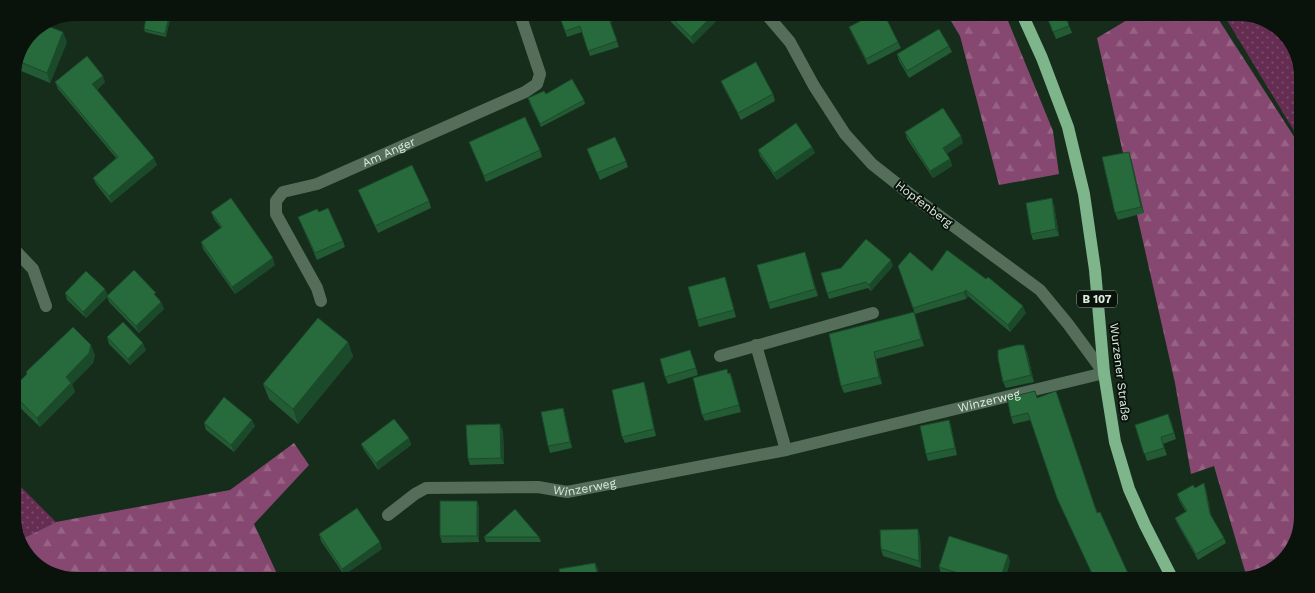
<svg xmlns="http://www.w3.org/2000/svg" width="1315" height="593" viewBox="0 0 1315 593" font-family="'Work Sans',sans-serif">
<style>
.grass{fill:url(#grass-dots)}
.forest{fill:url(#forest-firs)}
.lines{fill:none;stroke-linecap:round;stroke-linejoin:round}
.minor{stroke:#546e5a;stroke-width:12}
.major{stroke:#7eb58b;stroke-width:12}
.wall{fill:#225b34}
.shaded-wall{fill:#1b4a2a}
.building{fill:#276a3c;stroke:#1b4a2a}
.labels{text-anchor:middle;stroke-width:4;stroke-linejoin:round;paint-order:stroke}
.shield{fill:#09130b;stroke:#9eaba0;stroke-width:1}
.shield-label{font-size:11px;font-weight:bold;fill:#deece0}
.street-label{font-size:12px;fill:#deece0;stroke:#09130b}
</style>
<defs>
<pattern id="grass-dots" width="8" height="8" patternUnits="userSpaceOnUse" patternTransform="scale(1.25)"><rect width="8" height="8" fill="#662d52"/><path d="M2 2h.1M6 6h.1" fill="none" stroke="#7b4c6b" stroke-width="1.8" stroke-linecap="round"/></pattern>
<pattern id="forest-firs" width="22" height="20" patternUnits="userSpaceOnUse" patternTransform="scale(1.25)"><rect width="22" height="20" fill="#864870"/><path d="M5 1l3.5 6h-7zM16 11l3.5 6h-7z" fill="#976384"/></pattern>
</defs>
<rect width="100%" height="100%" fill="#162d1c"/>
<path class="grass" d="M1225,17H1263L1292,41L1302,72V144Z
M13,479L56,522L20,540L13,521Z"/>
<path class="forest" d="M948,16H1006L1053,131L1059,174L999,185L960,36Z
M1132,17H1217L1302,149L1298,541L1274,570L1247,578L1214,466L1191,474L1175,383L1097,38Z
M294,443L309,465L254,524L278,576H52L26,555L20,540L56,522L230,490Z"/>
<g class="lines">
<g class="minor">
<path d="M13,248L33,269L46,306"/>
<path id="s1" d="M321,301L317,288L276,214V201L283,192L317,184L525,92L537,84L540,74L520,14"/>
<path d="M756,345L786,450"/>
<path d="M720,356L873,313"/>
<path id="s2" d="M388,515L415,494L426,488L538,487L567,492L786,450L1104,373L1068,324L1040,290L910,194L872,164L845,134L814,86L790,42L767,15"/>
</g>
<path class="major" d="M1023,16L1042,58L1068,127L1084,194L1095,270L1104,373L1115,442L1129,489L1145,525L1173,580"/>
</g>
<path class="wall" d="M559,15H624L625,17L610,22L619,47L590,56L582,32L567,37Z
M669,15L718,19L693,44L671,22Z
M1047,17H1066L1072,33L1056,39Z
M170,19L166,37L145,32L144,29Z
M849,27L898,42L901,48L868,65L852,34Z
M31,31L67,42L50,83L14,68Z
M949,46L952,52L909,78L899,61L897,54Z
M721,81L773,94L775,101L741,120L724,88Z
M55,82H105L97,90L157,165L111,203L96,184L93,178L116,158L58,89Z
M546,94L584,100L585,104L541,127L529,102Z
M905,132L963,143L946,154L950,159L952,166L933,178L907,139Z
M469,142L540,150L542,157L486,182Z
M812,147L815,153L777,180L760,156L758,150Z
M587,149L626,161L628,167L600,180Z
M1131,158L1144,213L1118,220L1115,213Z
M358,190L429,201L431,208L378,233Z
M1054,205L1059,236L1033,240L1031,234Z
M211,212L275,265L235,294L203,249L201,242L221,228L214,219Z
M319,212L343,241L345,247L317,260L298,217Z
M807,258L818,296L770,309L768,303Z
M893,266L871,291L868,288L829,299L827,293Z
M932,271L1026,313L1010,332L968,296L966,299L915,314L913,308Z
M727,284L736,317L699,327L697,320Z
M105,289L107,295L158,298L161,302L164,309L139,333L109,302L107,297L86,318L67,300L65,293Z
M916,318L924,346L876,359L882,384L844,393L841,386L829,334Z
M107,337L146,350L130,365L109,344Z
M348,342L353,357L298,424L269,399L263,384Z
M1027,352L1034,382L1006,388L1003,382Z
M95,355L93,363L72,384L75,392L40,427L13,401V388L27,374L26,372Z
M693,357L698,375L668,384L665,377Z
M730,373L741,412L705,421L702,415L728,374Z
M644,382L646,389L656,436L625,443L622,437Z
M1038,397L1098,513L1131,580H1095L1060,505L1031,420L1013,424L1011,417Z
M563,408L565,415L572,448L550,453L548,446Z
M949,420L951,426L957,455L928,461L926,454Z
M1171,421L1176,439L1163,444L1167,455L1147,461L1135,425Z
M204,423L255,426L234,452L206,430Z
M503,431L504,464L470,465L468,459Z
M409,438L411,445L378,470L364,450L361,444Z
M1195,488L1206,489L1211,516L1224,538L1226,543L1198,560L1177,523L1175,518L1186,512L1179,500L1177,494Z
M477,501L479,508V542L442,543L440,536Z
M319,534L382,549L344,575L321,541Z
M920,536L921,568L883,556L881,549Z
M484,537H539L541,542H486Z
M1010,561L1005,580L958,579L941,574L939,567Z"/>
<path class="shaded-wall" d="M169,15L170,19L166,37L165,34Z
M713,15H717L718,19L693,44L691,37Z
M63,32L67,42L50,83L47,73Z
M103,76L105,82L95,91L92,84Z
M961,136L963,143L945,155L943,148Z
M812,147L815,153L777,180L774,173Z
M1129,152L1131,158L1144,213L1141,207Z
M154,158L157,165L111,203L109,196Z
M950,159L952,166L933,178L930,171Z
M1052,198L1054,205L1059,236L1056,229Z
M805,252L807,258L818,296L815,289Z
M273,258L275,265L235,294L232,287Z
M891,260L893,266L871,291L869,285Z
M105,289L108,296L86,318L83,312Z
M966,290L968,296L966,299L964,292Z
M161,302L164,309L139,333L136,326Z
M1023,306L1026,313L1010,332L1008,325Z
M914,312L916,318L924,346L921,339Z
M14,318L16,325L13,328V319Z
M348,342L353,357L298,424L293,409Z
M143,343L146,350L130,365L128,359Z
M91,345L95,355L93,363L72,384L75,392L40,427L37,418L66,377Z
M1024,345L1027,352L1034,382L1031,375Z
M874,352L876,359L882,384L879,377Z
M730,373L733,380L741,412L739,405Z
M644,382L646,389L656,436L654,429Z
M563,408L565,415L572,448L570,442Z
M252,420L255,426L234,452L231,445Z
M949,420L951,426L957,455L955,448Z
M500,424L503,431L504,464L501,458Z
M409,438L411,445L378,470L376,463Z
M1204,483L1206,489L1212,520L1210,514Z
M477,501L479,508V542L477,536Z
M918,529L920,536L921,568L919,561Z
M380,542L382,549L344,575L342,569Z
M1008,555L1010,561L1005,580H1000Z
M595,563L598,569L599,578H598Z"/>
<path class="building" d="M147,13H158L169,15L165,34L144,29Z
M559,15H613L608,16L617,41L588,51L580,26L565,31Z
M669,15H713L691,37Z
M870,16H885L898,42L866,59L849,27Z
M1047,17H1066L1069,26L1053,32Z
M45,25L63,32L47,73L18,61L31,31Z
M939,29L949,46L907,71L897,54Z
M87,56L103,76L92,84L154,158L109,196L93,178L118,157L55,82Z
M756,62L773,94L738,113L721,81Z
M572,79L584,100L540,124L528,98L544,91L546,94Z
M943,108L961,136L943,148L950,159L930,171L905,132Z
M525,117L540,150L484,176L469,142Z
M796,123L812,147L774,173L758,150Z
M615,137L626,161L597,173L587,149Z
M1129,152L1141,207L1115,213L1102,157Z
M412,165L429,201L375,226L358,190Z
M231,198L273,258L232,287L201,242L222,227L211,212Z
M1052,198L1056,229L1031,234L1026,203Z
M328,208L343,241L315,253L298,217L317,209L319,212Z
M866,239L891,260L869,285L866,282L827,293L821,273L841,268Z
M947,250L986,279L988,277L1023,306L1008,325L966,290L964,292L913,308L898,266L910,252L932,271Z
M805,252L815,289L768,303L757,265Z
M134,270L156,293L154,294L161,302L136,326L107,296Z
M86,271L105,289L83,312L65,293Z
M725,277L734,310L697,320L688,287Z
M914,312L921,339L874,352L879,377L841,386L829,334Z
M318,318L348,342L293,409L263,384Z
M123,322L143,343L128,359L107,337Z
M73,327L91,345L89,353L66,377L71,383L37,418L13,394V388L27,374L26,372Z
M1017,345H1024L1031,375L1003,382L998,358V350Z
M690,350L696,368L665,377L660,359Z
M727,369L728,374L730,373L739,405L702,415L693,378Z
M644,382L654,429L622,437L612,390Z
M1035,391L1037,398L1056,391L1097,513L1100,512L1131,580H1095L1057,498L1028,413L1011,417L1007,398Z
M224,397L252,420L231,445L204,423Z
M563,408L570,442L548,446L541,412Z
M1168,414L1174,433L1161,437L1164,448L1144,454L1135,425Z
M394,419L409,438L376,463L361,444Z
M949,420L955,448L926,454L920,426Z
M500,424L501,458L468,459L466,425Z
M1204,483L1210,514L1224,538L1196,554L1175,518L1187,511L1177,494L1193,485L1195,488Z
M440,501H477V536H440Z
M357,508L380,542L342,569L319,534Z
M515,509L539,537H484Z
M918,529L919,561L881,549L880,530Z
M949,536L1008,555L1000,580L977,579L939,567Z
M595,563L598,578H560L559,569Z"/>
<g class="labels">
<rect class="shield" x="1077" y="290.5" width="40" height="17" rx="4"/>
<g class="shield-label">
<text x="1097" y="303">B 107</text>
</g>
<g class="street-label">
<text dy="4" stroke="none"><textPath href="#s1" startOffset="236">Am Anger</textPath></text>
<text transform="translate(924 204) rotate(37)" y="4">Hopfenberg</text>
<text transform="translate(1120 372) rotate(83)" y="4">Wurzener Straße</text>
<text dy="4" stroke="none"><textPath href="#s2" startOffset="620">Winzerweg</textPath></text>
<text dy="4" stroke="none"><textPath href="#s2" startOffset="206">Winzerweg</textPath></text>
</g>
</g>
<path d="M0 0H1315V593H0ZM76 21H1239A55 55 0 0 1 1294 76V517A55 55 0 0 1 1239 572H76A55 55 0 0 1 21 517V76A55 55 0 0 1 76 21Z" fill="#09130b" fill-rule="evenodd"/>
</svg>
